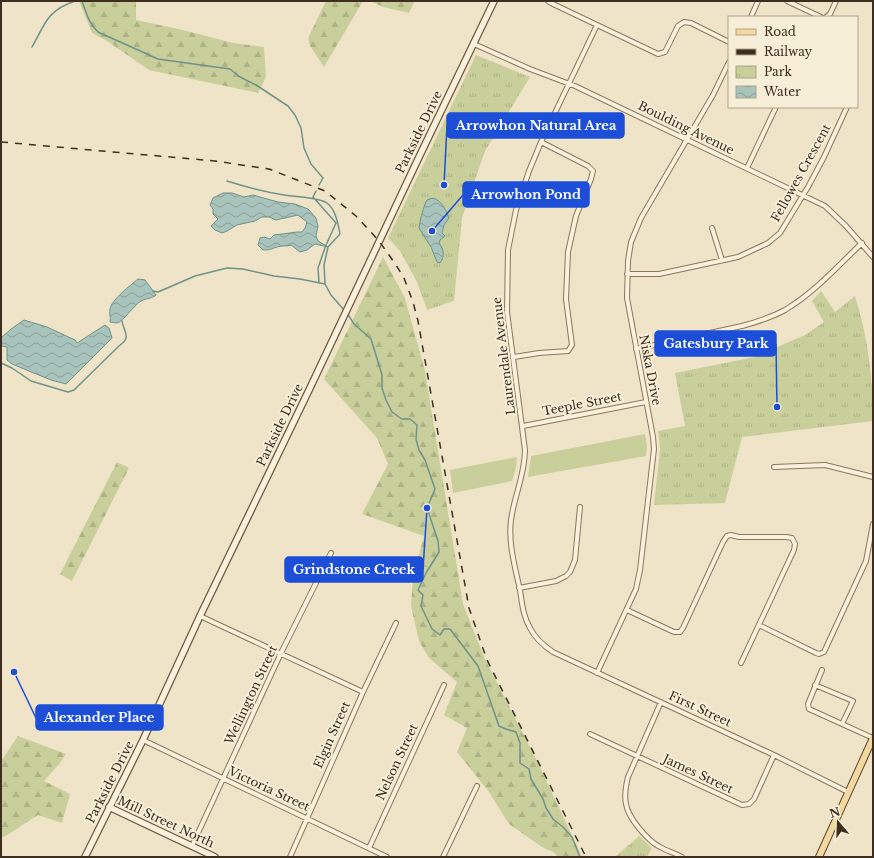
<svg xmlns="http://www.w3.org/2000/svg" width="874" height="858" viewBox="0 0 874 858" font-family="'Libre Baskerville',serif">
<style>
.grass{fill:#c9cf9b}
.forest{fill:url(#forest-firs)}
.park{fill:url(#park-tufts)}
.water{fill:url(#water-waves);stroke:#6f938a}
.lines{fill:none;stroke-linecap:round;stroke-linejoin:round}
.stream{stroke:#6f938a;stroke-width:1.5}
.street-casing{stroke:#8d765c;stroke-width:6}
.secondary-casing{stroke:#6f573f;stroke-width:8}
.primary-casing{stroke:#5b4430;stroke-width:8}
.street{stroke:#faf1dc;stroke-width:4}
.secondary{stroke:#faf1dc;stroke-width:5.5}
.primary{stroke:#f3d9a0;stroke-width:6}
.rail{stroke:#3d2e20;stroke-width:1.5;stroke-dasharray:7 7;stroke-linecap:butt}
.labels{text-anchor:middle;stroke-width:4;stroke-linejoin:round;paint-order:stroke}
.street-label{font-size:12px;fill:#3d2e20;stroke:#f7eed8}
.leader{fill:none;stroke:#1d4ed8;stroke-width:1.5}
.callout-dot{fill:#1d4ed8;stroke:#f7eed8;stroke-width:1.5}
.callout{fill:#1d4ed8;stroke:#1d4ed8;stroke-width:1.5}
.callout-label{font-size:13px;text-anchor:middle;font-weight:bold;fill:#fff}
</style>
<defs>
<pattern id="forest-firs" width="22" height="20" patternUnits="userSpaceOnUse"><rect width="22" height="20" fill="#c9cf9b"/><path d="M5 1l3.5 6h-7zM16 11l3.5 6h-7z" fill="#aeb285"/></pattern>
<pattern id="park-tufts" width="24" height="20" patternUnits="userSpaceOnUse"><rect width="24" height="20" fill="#c9cf9b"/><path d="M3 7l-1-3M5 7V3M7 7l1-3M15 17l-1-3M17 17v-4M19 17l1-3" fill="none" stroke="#aeb285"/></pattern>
<pattern id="water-waves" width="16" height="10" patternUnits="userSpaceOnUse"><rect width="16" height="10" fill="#a9c4bc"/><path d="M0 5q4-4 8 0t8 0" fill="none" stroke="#8ba098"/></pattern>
</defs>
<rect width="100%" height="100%" fill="#f0e4c8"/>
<path class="grass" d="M645,434L647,446L646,456L528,477L531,456Z
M517,457L516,468L512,481L453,493L450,470Z"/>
<path class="forest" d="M79,1H136V20L183,30L233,43L264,47L266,77L258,93L149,70L107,41L92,33Z
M326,1H363L324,67L310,46L308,38Z
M370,1H415L409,13L383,7Z
M383,257L405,298L425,371L463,604L484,657L539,765L582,857H557L555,853L542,847L509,824L489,792L457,752L467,728L444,715L457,682L429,658L419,641L411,606L413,576L424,536L362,514L388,464L377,438L324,379Z
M117,462L129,468L72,581L60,574Z
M18,736L66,754L60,763L44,781L70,794L62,823L38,815L4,837L1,836V761Z"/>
<path class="park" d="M476,55L530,77L485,151L462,218L454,301L427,310L417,282L400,251L388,238Z
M821,291L835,312L855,296C868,336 873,380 873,421L742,437L725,503L654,505L660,449L658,431L685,426L675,373L754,357L805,335L824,322L812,301Z
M639,836L652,848L647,857H615Z"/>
<path class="water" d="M223,193H232L244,197L253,195L278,202L295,204L308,209L316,218L318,226L316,236L318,241L328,247L315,244L307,250L300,252L291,245C287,247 282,245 277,247C271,249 271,250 263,250L258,245L260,238L264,237L270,239L274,235L297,232H302L305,228L307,222L298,215L276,220L269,217H262L255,221L237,225L227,231L222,233L215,230L211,226L218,219L213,214V209L210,205L213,198Z
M433,198C443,202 445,209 449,218L444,225L442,233L445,236L440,240L439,243C444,250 445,256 440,263L437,262L431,247L419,228L421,217L425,204L427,200Z
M138,279L145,280L156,295C151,299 147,298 141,301C134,305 123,322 117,323C115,323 112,322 110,322C111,317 109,314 110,309C111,300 131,285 138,279Z
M24,320L47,327L75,340L77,343L105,325L109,328L112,338L66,384L51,380L12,364L7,360V347L1,346V338L11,329Z"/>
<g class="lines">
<path class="stream" d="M82,1C86,12 89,24 98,32L158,59L230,69L240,77L256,85L288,106L295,115L301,128L304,148L311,164L323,178L319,185
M32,47C46,22 47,11 75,1
M227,181C246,187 265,192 284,195C295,197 318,197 327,203C336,210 338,224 340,234L328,247L324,265L325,283
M316,191L313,197L336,223L326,245L318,268L319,282
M153,291L158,292L195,276L227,268L243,269L274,276L300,279L325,284L331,295L344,310
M347,313L354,324L371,339L382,375V388L386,400L392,412L402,419H410L417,425L416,439L419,450L425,460L435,489L427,508L438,541L439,552L426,573L418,590L423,595L421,606L432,629L440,635L444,629H450L478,666L499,726L506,729L516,732L520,743V763L529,769L531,779L543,799L546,808L553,819L563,827L572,837L580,857
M1,363L12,368L31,381L68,392L74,390L119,346C132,337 124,333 122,321"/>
<defs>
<path id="street" d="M548,1L551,3L658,54L665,52L678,26L684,22L691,23L729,42
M787,1L821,17
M751,17L758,1
M826,17L830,14L836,1
M597,25L541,142L529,171L516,210L508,250L507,312L525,450C525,475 514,496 511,520C508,543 515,567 520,590C522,603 523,616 530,628C535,638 544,646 553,652L774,755L848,792
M474,44L530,69L575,86L825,206L846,226L873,257
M747,168L776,107
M712,228L722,260
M627,274H659L687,268L738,257L768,243L780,233L808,187L824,157L847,107
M636,349L742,326C757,322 772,317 785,310C814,293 838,266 862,243
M514,357L539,353L568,351L572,345L566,299L568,252L576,216L591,179L593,171L588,166L541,142
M523,426L646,402
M774,467L825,465L873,477
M519,588L556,581L566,576L570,572L575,560L580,507
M627,610L674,632H680L683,628L723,542L727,536L731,535L739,537H786L792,538L795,544L794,550L741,663
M200,616L363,692
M759,625L816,653L819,654L824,652L866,561L873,524
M822,670L808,704L809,709L873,738
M597,673L636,589L640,570L654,449L653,437L627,298L628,261L631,242L641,218L713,95L729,62
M815,685L853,701L842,724
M661,702L628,777C626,785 624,795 626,804C628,818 648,841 660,847C667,851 675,853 682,857
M590,734L742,805L749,804L754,799L774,755
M143,740L387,857
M192,846L281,653L331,553
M369,848L444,685
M290,857L363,692L396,623
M443,857L477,786"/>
<path id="secondary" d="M109,807L215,857
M85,857L143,740L200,616L310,388L420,155L494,1"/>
<path id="primary" d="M819,857L873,738"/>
</defs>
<use href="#street" class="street-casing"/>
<use href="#secondary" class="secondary-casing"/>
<use href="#primary" class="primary-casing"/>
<use href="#street" class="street"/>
<use href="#secondary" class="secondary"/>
<use href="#primary" class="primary"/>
<path class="rail" d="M1,142L215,161L269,169L325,191L356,216L379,241L396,265L404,278L413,302L418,321L463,574L469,608L487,660L586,857"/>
</g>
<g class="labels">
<g class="street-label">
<text transform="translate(686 128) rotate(26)" y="4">Boulding Avenue</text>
<text transform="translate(419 132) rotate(-64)" y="4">Parkside Drive</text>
<text transform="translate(801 173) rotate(-61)" y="4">Fellowes Crescent</text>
<text transform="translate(504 356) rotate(-97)" y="4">Laurendale Avenue</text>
<text transform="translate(650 370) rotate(79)" y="4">Niska Drive</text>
<text transform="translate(582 404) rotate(-11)" y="4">Teeple Street</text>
<text transform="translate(280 425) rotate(-64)" y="4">Parkside Drive</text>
<text transform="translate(251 695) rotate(-65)" y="4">Wellington Street</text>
<text transform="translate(700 709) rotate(25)" y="4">First Street</text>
<text transform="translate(332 735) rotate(-66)" y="4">Elgin Street</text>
<text transform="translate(397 762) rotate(-65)" y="4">Nelson Street</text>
<text transform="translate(698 774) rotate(25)" y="4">James Street</text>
<text transform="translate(110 782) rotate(-63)" y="4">Parkside Drive</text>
<text transform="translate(269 789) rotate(25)" y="4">Victoria Street</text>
<text transform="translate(166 822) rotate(25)" y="4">Mill Street North</text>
</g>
</g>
<path class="leader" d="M444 185L447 125M432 231L463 195M777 407L776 344M427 508L423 569M14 672L36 718"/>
<g class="callout-dot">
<circle cx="444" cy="185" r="4"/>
<circle cx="432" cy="231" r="4"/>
<circle cx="777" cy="407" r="4"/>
<circle cx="427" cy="508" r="4"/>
<circle cx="14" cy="672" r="4"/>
</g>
<g class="callout">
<rect x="447" y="113" width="177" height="25" rx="4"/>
<rect x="463" y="182" width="126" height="25" rx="4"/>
<rect x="655" y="331" width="121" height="25" rx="4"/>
<rect x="285" y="557" width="138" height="25" rx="4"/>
<rect x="36" y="705" width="127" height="25" rx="4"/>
</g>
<g class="callout-label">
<text x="536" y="130">Arrowhon Natural Area</text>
<text x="526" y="199">Arrowhon Pond</text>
<text x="716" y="348">Gatesbury Park</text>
<text x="354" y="574">Grindstone Creek</text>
<text x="99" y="722">Alexander Place</text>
</g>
<rect width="874" height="858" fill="none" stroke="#3d2e20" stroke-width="4"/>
<rect x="728" y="16" width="130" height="92" fill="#f7eed8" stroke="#ada18e"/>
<rect x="736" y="29" width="20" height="6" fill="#f3d9a0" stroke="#ada18e"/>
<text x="764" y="36" font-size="12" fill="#3d2e20">Road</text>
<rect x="736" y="49" width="20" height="6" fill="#3d2e20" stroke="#ada18e"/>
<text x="764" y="56" font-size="12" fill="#3d2e20">Railway</text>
<rect x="736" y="66" width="20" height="12" fill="url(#park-tufts)" stroke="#ada18e"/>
<text x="764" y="76" font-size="12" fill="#3d2e20">Park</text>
<rect x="736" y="86" width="20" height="12" fill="url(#water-waves)" stroke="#ada18e"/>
<text x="764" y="96" font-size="12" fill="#3d2e20">Water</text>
<g transform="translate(838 822) rotate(341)" stroke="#f7eed8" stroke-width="3" paint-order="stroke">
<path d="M0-3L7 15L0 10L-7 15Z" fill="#3d2e20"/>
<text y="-6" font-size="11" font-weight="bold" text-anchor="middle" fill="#3d2e20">N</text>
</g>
</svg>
